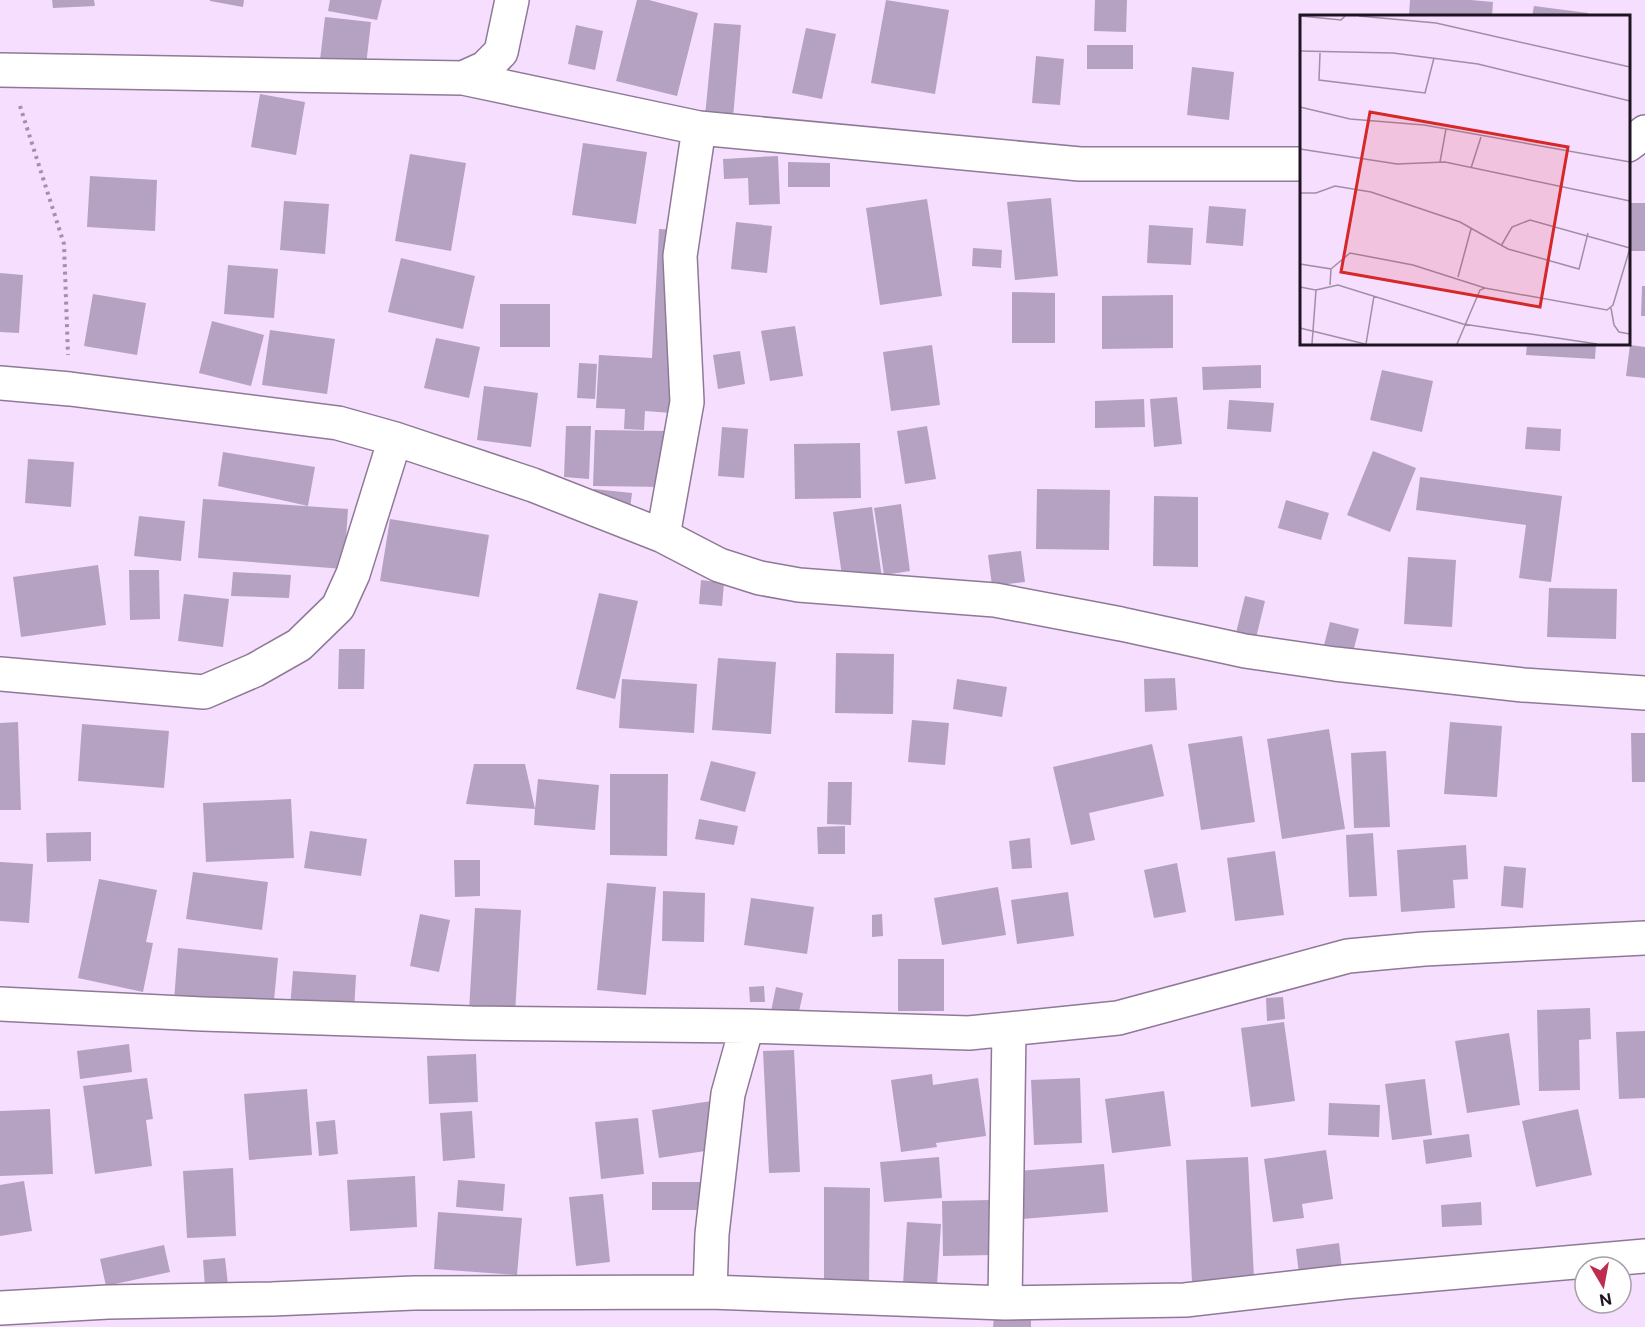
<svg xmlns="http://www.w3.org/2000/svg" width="1645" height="1327" viewBox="0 0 1645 1327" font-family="'Public Sans',sans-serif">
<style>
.building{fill:#b5a2c2}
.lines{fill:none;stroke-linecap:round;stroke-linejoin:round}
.minor-casing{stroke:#8f7996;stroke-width:36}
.path{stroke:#a391a9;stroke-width:4;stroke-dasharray:3 4.5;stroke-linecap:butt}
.minor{stroke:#fff;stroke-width:33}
.inset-road{fill:none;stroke:#a08ea6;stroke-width:1.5}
.view{fill:#d62828;fill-opacity:0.15;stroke:#d62828;stroke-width:3}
.inset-edge{fill:none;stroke:#1e1521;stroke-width:3}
</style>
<rect width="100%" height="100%" fill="#f6defe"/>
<path class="building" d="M52,0H94L95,6L53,8Z
M210,0H244L243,7L210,1Z
M330,0H382L377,20L328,11Z
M637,0H649L698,13L677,96L616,81Z
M886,0L949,10L935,94L871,83Z
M1095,0H1127L1126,32L1094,31Z
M1410,0H1471L1493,2L1492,16H1409Z
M1534,6L1588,13L1587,16H1532Z
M325,17L371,22L365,74L319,69Z
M714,23L741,25L733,118L705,116Z
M576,25L603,31L595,70L568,64Z
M806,28L836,34L822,99L792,93Z
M1087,45H1133V69H1087Z
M1036,56L1064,59L1060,105L1032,103Z
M1192,67L1234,72L1229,120L1187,115Z
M260,94L305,102L296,155L251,147Z
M583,143L647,152L636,224L572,215Z
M410,154L466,163L451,251L395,241Z
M778,156L780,204L749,205L748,178L724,179L723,159Z
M788,162L830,163V187H788Z
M90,176L157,180L155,231L87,227Z
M1051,198L1058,276L1015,280L1007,202Z
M927,199L942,296L880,305L866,208Z
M284,201L329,204L325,254L280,250Z
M1628,203H1645V251H1629Z
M1209,206L1246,209L1243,246L1206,243Z
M736,222L772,226L767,273L731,269Z
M1149,225L1193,228L1191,265L1147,263Z
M659,229L680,230L671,413L645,411L644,430L624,429L625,409L596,408L599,355L652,358Z
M973,248L1002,250L1001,268L972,266Z
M401,258L475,276L463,329L388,312Z
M228,265L278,269L274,318L224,314Z
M0,273L23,275L19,333L0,332Z
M1642,286H1645V316H1641Z
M1012,292L1055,293V343H1012Z
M93,294L146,303L137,355L84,346Z
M1173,295V348L1102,349V296Z
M500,304H550V347H500Z
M212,321L264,335L251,386L199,373Z
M795,326L803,376L770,381L761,331Z
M270,330L335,339L327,394L262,385Z
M436,338L480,347L469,398L424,388Z
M1527,344H1596L1595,359L1526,355Z
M932,345L940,405L891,411L883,352Z
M1630,345L1645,347V378L1626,376Z
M740,351L745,384L718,389L713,355Z
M579,363L597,364L595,399L577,398Z
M1261,365V388L1203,390L1202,367Z
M1382,370L1433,381L1422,432L1370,420Z
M484,386L538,393L531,447L477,440Z
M1177,397L1182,444L1154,447L1150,399Z
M1144,399L1145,427L1095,428V401Z
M1229,400L1274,403L1271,432L1227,429Z
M566,426H591L589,479L564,477Z
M927,426L936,479L905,484L897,431Z
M722,427L748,429L744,478L718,476Z
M1527,427L1561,429L1560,451L1525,449Z
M595,430L666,431L665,487L593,486Z
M860,443L861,498L795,499L794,444Z
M1373,451L1416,468L1390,532L1347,515Z
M223,452L315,467L308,506L218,486Z
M28,459L74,462L71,507L25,503Z
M1420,477L1562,496L1551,582L1519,578L1526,525L1416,510Z
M594,489L632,493L629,518L591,514Z
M1037,489L1110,490L1109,550L1036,549Z
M1154,496L1198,497V567L1153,566Z
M203,499L348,509L344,569L198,558Z
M1286,500L1329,513L1321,540L1278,528Z
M901,504L910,571L884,575L874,508Z
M872,507L882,578L843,583L833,512Z
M139,516L185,521L181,561L134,556Z
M390,519L489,535L479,597L380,581Z
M1021,551L1025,582L992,586L988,555Z
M1408,557L1456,560L1452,627L1404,624Z
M98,565L106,625L21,637L13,577Z
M129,570H159L160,619L130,620Z
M233,572L291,575L289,598L231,596Z
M701,580L724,583L722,606L699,604Z
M1549,588L1617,589L1616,639L1547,637Z
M599,593L638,601L615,699L576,689Z
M184,594L229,599L223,647L178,641Z
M1245,596L1265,601L1256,638L1236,633Z
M1330,622L1359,629L1352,656L1323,649Z
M339,649H365L364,689H338Z
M836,653L894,654L893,714L835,713Z
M718,658L776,662L771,734L712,730Z
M1175,678L1177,710L1145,712L1144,679Z
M622,679L697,684L694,733L619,728Z
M957,679L1007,687L1002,717L953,709Z
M912,720L949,723L945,765L908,762Z
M18,722L21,810H0V723Z
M1450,722L1502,726L1497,797L1444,794Z
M82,724L169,731L164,788L78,781Z
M1329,729L1345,829L1282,839L1267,739Z
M1631,733H1645V782H1632Z
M1242,736L1255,822L1201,830L1188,744Z
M1152,744L1164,796L1089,813L1095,840L1071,845L1053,767Z
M1386,751L1390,827L1354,828L1351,753Z
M711,761L756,772L745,812L700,800Z
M474,764H525L535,809L538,779L599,785L595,830L534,825L535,809L466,804Z
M610,774H668L667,856L610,855Z
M828,782H852L851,825L827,824Z
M291,799L294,858L206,862L203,803Z
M699,819L738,826L734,845L695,839Z
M845,826V854H818L817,827Z
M310,831L367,839L361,876L304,868Z
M91,832V861L47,862L46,833Z
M1373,833L1377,896L1349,897L1346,835Z
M1030,838L1032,868L1012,869L1009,841Z
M1466,845L1468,879L1453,880L1455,908L1401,912L1397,850Z
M1275,851L1284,915L1235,921L1227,858Z
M454,860H480V896L455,897Z
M0,862L33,864L29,923L0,921Z
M1177,863L1186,912L1154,918L1144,870Z
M1504,866L1526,868L1523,908L1501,906Z
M193,872L268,882L262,930L186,919Z
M99,879L157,890L146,942L153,943L143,992L78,978Z
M607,883L656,887L646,995L597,990Z
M998,887L1006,935L942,945L934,898Z
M663,891L705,893L704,942L662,941Z
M1068,892L1074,936L1017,944L1011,900Z
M751,898L814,907L807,954L744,945Z
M475,908L521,910L515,1014L469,1011Z
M420,914L450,920L439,972L410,966Z
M882,914L883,936L872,937V915Z
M178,948L278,958L273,1011L174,1001Z
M898,959H944V1011H898Z
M293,971L356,975L354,1012L290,1008Z
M764,986L765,1002H750L749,987Z
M776,987L803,993L797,1021L770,1016Z
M1283,997L1285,1019L1267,1021L1266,998Z
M1590,1008L1591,1039L1579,1040L1580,1090L1539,1091L1537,1010Z
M1284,1022L1295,1101L1251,1107L1241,1028Z
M1645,1031V1098L1619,1099L1616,1032Z
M1509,1033L1520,1105L1467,1113L1455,1041Z
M129,1044L132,1072L80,1079L77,1051Z
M794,1050L800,1172L769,1173L763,1051Z
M476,1054L478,1102L429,1104L427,1056Z
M932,1074L933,1085L978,1078L986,1136L936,1143L937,1147L901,1152L891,1080Z
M147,1078L153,1119L146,1120L152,1166L95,1174L83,1086Z
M1080,1078L1082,1143L1034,1145L1031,1080Z
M1425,1079L1432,1135L1392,1140L1385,1084Z
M307,1089L312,1155L249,1160L244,1094Z
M1164,1091L1171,1146L1112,1153L1105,1099Z
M718,1100L725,1148L659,1158L652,1110Z
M1329,1103L1380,1105L1379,1137L1328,1135Z
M50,1109L53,1174L0,1176V1111Z
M1578,1109L1592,1175L1536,1187L1522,1121Z
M472,1111L475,1158L443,1161L440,1113Z
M638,1118L644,1174L601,1179L595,1122Z
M335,1120L338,1154L319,1156L316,1122Z
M1469,1134L1472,1157L1426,1164L1423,1140Z
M1326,1150L1333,1199L1302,1204L1304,1218L1273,1222L1264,1159Z
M939,1157L942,1198L884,1202L880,1162Z
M1248,1157L1254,1278L1192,1282L1186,1160Z
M1104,1164L1108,1212L1022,1219L1018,1171Z
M233,1168L236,1236L187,1238L183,1171Z
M415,1176L417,1227L350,1231L347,1180Z
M458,1180L505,1184L503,1211L456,1207Z
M24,1181L32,1231L0,1236V1185Z
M652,1182H701V1210H652Z
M824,1187L870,1188L869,1282L824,1281Z
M603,1194L610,1262L576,1266L569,1197Z
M991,1200L993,1255L943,1256L942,1201Z
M1481,1202L1482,1225L1442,1227L1441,1205Z
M438,1212L522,1218L517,1275L434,1269Z
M907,1222L941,1224L937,1285L903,1284Z
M1339,1243L1342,1269L1299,1274L1296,1249Z
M164,1245L170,1272L106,1286L100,1259Z
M225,1258L228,1285L205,1287L203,1260Z
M994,1317L1031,1319V1327H993Z"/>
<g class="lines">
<defs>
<path id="minor" d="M0,70L463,78L485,68L501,52L512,0
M463,78L699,128L1080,164H1302
M1628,145L1645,132
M0,383L70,389L338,423L395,439L533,485L663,536L719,565L760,578L799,585L995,600L1121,624L1245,651L1335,664L1523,685L1645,693
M663,536L687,402L680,256L699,128
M0,674L204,692L255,670L299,645L338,607L353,574L395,439
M0,1004L202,1014L472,1023L747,1026L969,1033L1118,1018L1348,956L1424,949L1645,938
M710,1292L712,1234L728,1094L747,1026
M1005,1303L1009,1029
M0,1308L108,1302L272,1299L414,1293L710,1292L1005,1303L1185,1300L1344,1282L1645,1256"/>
</defs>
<use href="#minor" class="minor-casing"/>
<path class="path" d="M20,106L64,244L68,355"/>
<use href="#minor" class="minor"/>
</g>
<g transform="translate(1300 15)">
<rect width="330" height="330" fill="#f6defe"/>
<path class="inset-road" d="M1,1L41,5L45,1M59,1L136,8L330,52M0,36L93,38L178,49L330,86M20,38L19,65L125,78L134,43M0,92L50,104L124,110L330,147M0,134L97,149L145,147L330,186M140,147L146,114M171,153L181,122M0,178H16L35,171L71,177L160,207L208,234L279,254L288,218M201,231L212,212L230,205L330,233M0,249L31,254L30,270M31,254L50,238L113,250L185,273M158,262L171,214M0,272L16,275L12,329M16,275L38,270L163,309L297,329M311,293L314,310L319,317L330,319M0,313L65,329M66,329L74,281M157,329L180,275L185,273L307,295L313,290L330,233"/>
<path class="view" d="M70,97L268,132L240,292L41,257Z"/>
<rect width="330" height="330" class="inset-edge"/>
</g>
<g transform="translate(1603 1285) rotate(170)"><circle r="28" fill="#ffffff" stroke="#a5a1a6" stroke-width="1.5"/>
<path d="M0-4.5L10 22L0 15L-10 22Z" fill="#bd2d4f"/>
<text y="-9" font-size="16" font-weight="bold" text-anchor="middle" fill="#1e1521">N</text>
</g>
</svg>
